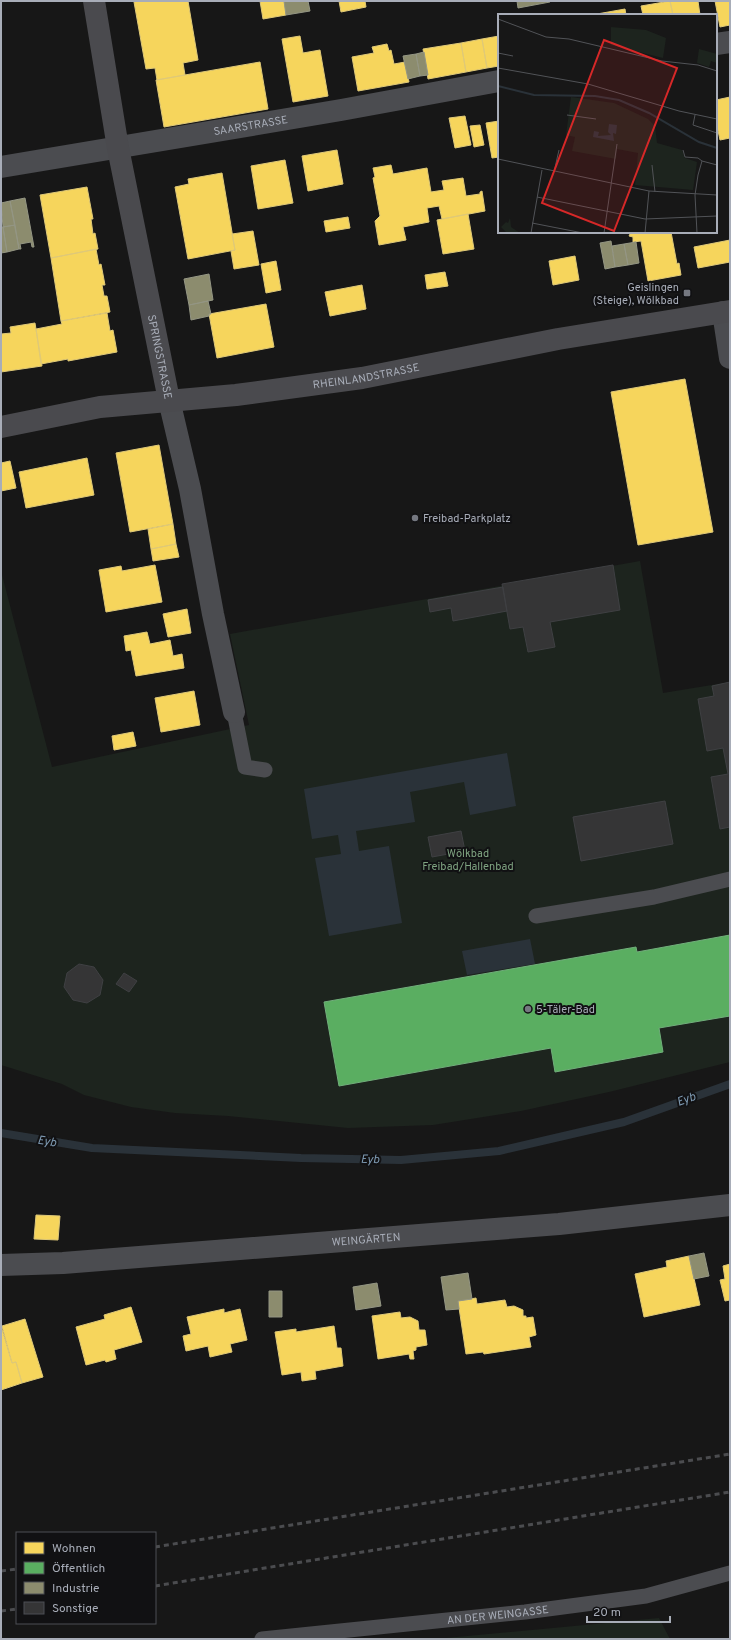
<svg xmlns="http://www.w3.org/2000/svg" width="731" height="1640" viewBox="0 0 731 1640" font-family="Overpass,sans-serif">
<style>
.green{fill:#1d241e}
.water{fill:#2a3239}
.homes{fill:#f6d55c;stroke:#dfc978}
.public{fill:#5aae61;stroke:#71ae7b}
.industry{fill:#8c8c6e;stroke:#949684}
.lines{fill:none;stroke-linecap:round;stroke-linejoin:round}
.stream{stroke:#2a3239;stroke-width:8}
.building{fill:#353536;stroke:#3f4043}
.lane{stroke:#4b4c50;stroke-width:15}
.street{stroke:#4b4c50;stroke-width:22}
.secondary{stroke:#4a4a4e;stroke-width:22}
.rail{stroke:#4b4c4f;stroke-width:3;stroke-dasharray:5 4;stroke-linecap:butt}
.poi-dot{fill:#757880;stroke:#111113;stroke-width:1.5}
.labels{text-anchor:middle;stroke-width:4;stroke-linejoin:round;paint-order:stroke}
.street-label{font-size:11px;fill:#a8adb8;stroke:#111113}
.poi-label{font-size:11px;fill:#a8adb8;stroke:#111113;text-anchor:start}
.park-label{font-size:11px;fill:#7fa381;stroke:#111113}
.water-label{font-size:12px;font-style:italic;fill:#7f9bb3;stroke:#111113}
.inset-river{fill:none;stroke:#2a3239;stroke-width:2}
.inset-road{fill:none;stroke:#515357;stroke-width:1}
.view{fill:#d62828;fill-opacity:0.15;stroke:#d62828;stroke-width:2}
.inset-edge{fill:none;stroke:#a8adb8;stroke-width:2}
</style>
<rect width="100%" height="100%" fill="#171717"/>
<path class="green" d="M640,561L663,693L730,682V1062L609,1092L521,1111L433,1125L348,1128L228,1116L175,1113L131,1107L84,1095L62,1084L1,1065V571L52,767L249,725L230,634Z
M659,1618L670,1639H435Z"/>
<path class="water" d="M507,753L516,806L470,815L464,782L410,792L415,822L356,831L359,851L389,846L402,923L329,936L315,858L341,854L338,835L312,839L304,789Z
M530,939L535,964L467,975L462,951Z"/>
<path class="homes" d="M137,1H188L198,60L183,63L185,75L157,80L155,68L146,69L134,2Z
M260,1H285H284L286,15L263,19Z
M339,1H365L366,7L341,12Z
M670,1L673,15H643L641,6Z
M670,1H698L700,15H673Z
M715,1H730V25L720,27Z
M625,9L626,15H598L597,14Z
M300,36L303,53L320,50L328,96L293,102L282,39Z
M499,36V66L487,68L482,39Z
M482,39L487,68L466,72L461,43Z
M461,43L466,72L428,79L423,49Z
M387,44L389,51L391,50L394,64L405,62L409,82L358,91L352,57L374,53L372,47Z
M260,62L268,109L164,127L156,80Z
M730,97V138L720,140L716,121V100Z
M465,116L471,145L455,148L449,118Z
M499,121V157L492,158L486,123Z
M480,125L484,145L474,147L470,126Z
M337,150L343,184L308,191L302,156Z
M285,160L293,203L258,209L251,166Z
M391,165L393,174L427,168L431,192L444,190L442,181L463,178L466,196L480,194V192L482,191L485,211L442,219L439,206L427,208L429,222L403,227L406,240L379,245L375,221L380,216L373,178L375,177L373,168Z
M222,173L235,250L188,259L175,187L189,184L188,179Z
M87,187L93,219H91L93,234L95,233L98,249L51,258L40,195Z
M468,214L474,249L443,254L437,220Z
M348,217L350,228L326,232L324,221Z
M253,231L259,265L234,269L231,251L235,250L232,234Z
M631,232H671L677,264L679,263L681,275L648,281L641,241L633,242V237L629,236Z
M730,240V262L698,268L694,247Z
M96,249L99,265L101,264L105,285H102L104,296H107L110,312L61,321L51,258Z
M575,256L579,280L553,285L549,261Z
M276,261L281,290L266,293L261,264Z
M445,272L448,286L427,289L425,275Z
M362,285L366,309L330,316L325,292Z
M266,304L274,347L217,358L209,314Z
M107,313L110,331L113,330L117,352L68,361V359L41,364L36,329L62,324L61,321Z
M35,323L42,366L1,372V334L11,333L10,327Z
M685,379L713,532L638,545L611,392Z
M159,445L173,524L130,532L116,453Z
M87,458L94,495L26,508L19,472Z
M10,461L16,488L1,491V463Z
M173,524L176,544L151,549L148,529Z
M176,544L179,557L153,561L151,549Z
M155,565L162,602L106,612L99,570L121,566L122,571Z
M187,609L191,633L168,637L163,614Z
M147,632L150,644L170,640L173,656L182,654L184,668L136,676L131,650L126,651L124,636Z
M194,691L200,725L161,732L155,698Z
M133,732L136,746L114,750L112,736Z
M36,1215L60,1216L58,1240L34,1239Z
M689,1256L700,1305L644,1317L635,1274L667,1267L666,1261Z
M730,1264V1300L725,1301L720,1280L725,1279L723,1266Z
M476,1298L477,1304L505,1300L507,1307L514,1306L523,1310V1316H526V1318L533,1317L536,1335L529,1337L531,1347L484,1354L483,1352L466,1354L458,1301Z
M131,1307L142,1342L114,1350L116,1359L106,1362L105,1360L86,1365L76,1327L105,1319L104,1315Z
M224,1309V1313L240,1309L247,1340L230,1344L232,1352L210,1357L208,1346L186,1351L183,1336L191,1334L187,1317Z
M400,1312L401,1318L410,1317L418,1321L419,1330H425L427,1345L416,1347V1350L413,1351L414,1359H410L409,1354L378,1359L372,1316Z
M25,1319L43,1377L22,1383L16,1362L12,1363L2,1326Z
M1,1326L12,1363L16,1362L22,1383L1,1390Z
M334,1326L337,1348H341L343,1366L315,1371L316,1379L302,1381L301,1372L282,1375L275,1332L296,1329V1332Z"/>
<path class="public" d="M730,935V1016L659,1028L663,1052L555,1072L551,1048L339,1086L324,1002L636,947L637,952Z"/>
<path class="industry" d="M284,1H308L310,11L286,15Z
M517,1H550V2L518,8Z
M424,52L428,75L420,76L416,54Z
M416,54L420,76L408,79L403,56Z
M25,198L34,247H32L31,242L20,244L21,249H19L10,201Z
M10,201L15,225L3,227L1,203Z
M15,225L19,249L7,252L3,227Z
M1,227H3L7,252L1,253Z
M611,241L615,267L605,269L600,243Z
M636,242L639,263L628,265L624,244Z
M624,244L628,265L615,267L612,246Z
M209,274L213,300L189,305L184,279Z
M208,301L211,314H209V316L191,320L189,305Z
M704,1253L709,1276L694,1279L689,1256Z
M468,1273L472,1299L458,1301L459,1309L446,1310L441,1277Z
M377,1283L381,1306L356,1310L353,1287Z
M269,1291H282V1317H269Z"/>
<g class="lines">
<path class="stream" d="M1,1133L92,1148L301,1158L401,1160L499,1151L624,1122L730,1084"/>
</g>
<path class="building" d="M613,565L620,610L550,622L555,647L528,652L523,627L510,629L502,584Z
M503,587L507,611L453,621L451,608L430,612L428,600Z
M730,682V827L720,829L711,777L728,774L723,748L707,751L698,699L714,696L712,686Z
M665,801L673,844L581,861L573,817Z
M461,831L465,851L432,857L428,837Z
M79,964L94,967L103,980L100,995L87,1003L73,1000L64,987L67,973Z
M124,973L137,981L129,992L116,984Z"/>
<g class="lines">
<g class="lane">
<path d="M234,712L245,767L265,770"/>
<path d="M536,916L654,897L730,879"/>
<path id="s1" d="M262,1639L525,1612L646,1596L730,1573"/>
</g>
<g class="street">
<path d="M716,44L730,42"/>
<path id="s2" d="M1,167L341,110L499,81"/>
<path d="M723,312L730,358"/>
<path d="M169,400L190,489L213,614L234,712"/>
<path id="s3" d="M1,1265L63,1263L559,1224L730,1205"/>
</g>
<g class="secondary">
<path id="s4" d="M94,1L118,148L169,400"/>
<path id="s5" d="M1,427L100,407L236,395L362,378L558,339L730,311"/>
</g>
<path class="rail" d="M155,1547L730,1454
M1,1571L17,1569
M155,1586L730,1492
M1,1611L17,1609"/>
</g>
<g class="poi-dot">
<rect x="683" y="289" width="8" height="8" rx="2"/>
<circle cx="415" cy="518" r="4"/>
<circle cx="528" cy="1009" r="4"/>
</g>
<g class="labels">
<g class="street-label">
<text dy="4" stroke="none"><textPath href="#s2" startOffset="253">SAARSTRASSE</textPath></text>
<text dy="4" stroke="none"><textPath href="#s4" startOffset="362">SPRINGSTRASSE</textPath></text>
<text dy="4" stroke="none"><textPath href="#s5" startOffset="369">RHEINLANDSTRASSE</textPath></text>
<text dy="4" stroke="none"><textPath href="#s3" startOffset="366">WEINGÄRTEN</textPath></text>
<text dy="4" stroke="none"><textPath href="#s1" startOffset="237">AN DER WEINGASSE</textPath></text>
</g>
<g class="poi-label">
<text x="679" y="291" text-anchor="end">Geislingen<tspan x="679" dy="13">(Steige), Wölkbad</tspan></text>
<text x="423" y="522">Freibad-Parkplatz</text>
<text x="536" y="1013">5-Täler-Bad</text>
</g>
<g class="park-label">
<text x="468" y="857">Wölkbad<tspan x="468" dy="13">Freibad/Hallenbad</tspan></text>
</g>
<g class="water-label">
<text transform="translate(686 1099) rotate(-20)" y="4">Eyb</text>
<text transform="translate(47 1141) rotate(9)" y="4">Eyb</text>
<text transform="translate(370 1159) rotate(2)" y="4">Eyb</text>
</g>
</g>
<g transform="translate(498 14)">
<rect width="219" height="219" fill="#171717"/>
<path d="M113,13L148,16L168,24L165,44L113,31ZM201,35L219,40V49L213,47L211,53L199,49ZM73,83L116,89L150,105L157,112L159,129L184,136L187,144L199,148L195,176L137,171L140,139L119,135L118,145L74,137L77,123L68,121ZM12,204L13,213L22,219H9L3,213L8,208L10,209Z" fill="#1d241e"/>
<path d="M111,110L119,111L118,120L115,119L116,127L95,123L96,117L101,118L100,122L113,121L110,118Z" fill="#2a3239"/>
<path class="inset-river" d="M0,72L36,81L97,82L121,86L151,99L201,128L219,134"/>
<path class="inset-road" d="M0,5L48,23L71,25L164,47L200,51L219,57M0,39L15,42M0,54L90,70L181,97L219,105M69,101L98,105M197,101L195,111L219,119M185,136L187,143L200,144L204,147M0,145L151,177L219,181M154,151L157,178M56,158L61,136M39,183L147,205L219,202M34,209L85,219M33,219L44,156M106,219L119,130M147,219L151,177M199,219L197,181L200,161L204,147L219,151"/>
<path class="view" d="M106,26L179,54L116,217L44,189Z"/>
<rect width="219" height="219" class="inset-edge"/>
</g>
<rect width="731" height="1640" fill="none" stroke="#a8adb8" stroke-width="4"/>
<rect x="16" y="1532" width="140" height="92" fill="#111113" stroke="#4d4f55"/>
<rect x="24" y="1542" width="20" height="12" fill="#f6d55c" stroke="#4d4f55"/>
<text x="52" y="1552" font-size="12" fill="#a8adb8">Wohnen</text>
<rect x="24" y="1562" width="20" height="12" fill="#5aae61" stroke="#4d4f55"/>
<text x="52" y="1572" font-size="12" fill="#a8adb8">Öffentlich</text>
<rect x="24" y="1582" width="20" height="12" fill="#8c8c6e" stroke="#4d4f55"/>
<text x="52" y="1592" font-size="12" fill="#a8adb8">Industrie</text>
<rect x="24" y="1602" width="20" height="12" fill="#353536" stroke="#4d4f55"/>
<text x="52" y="1612" font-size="12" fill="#a8adb8">Sonstige</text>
<path d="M587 1616v6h83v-6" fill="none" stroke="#a8adb8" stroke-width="2"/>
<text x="593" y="1616" font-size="12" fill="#a8adb8" stroke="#111113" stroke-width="3" paint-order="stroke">20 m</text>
</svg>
